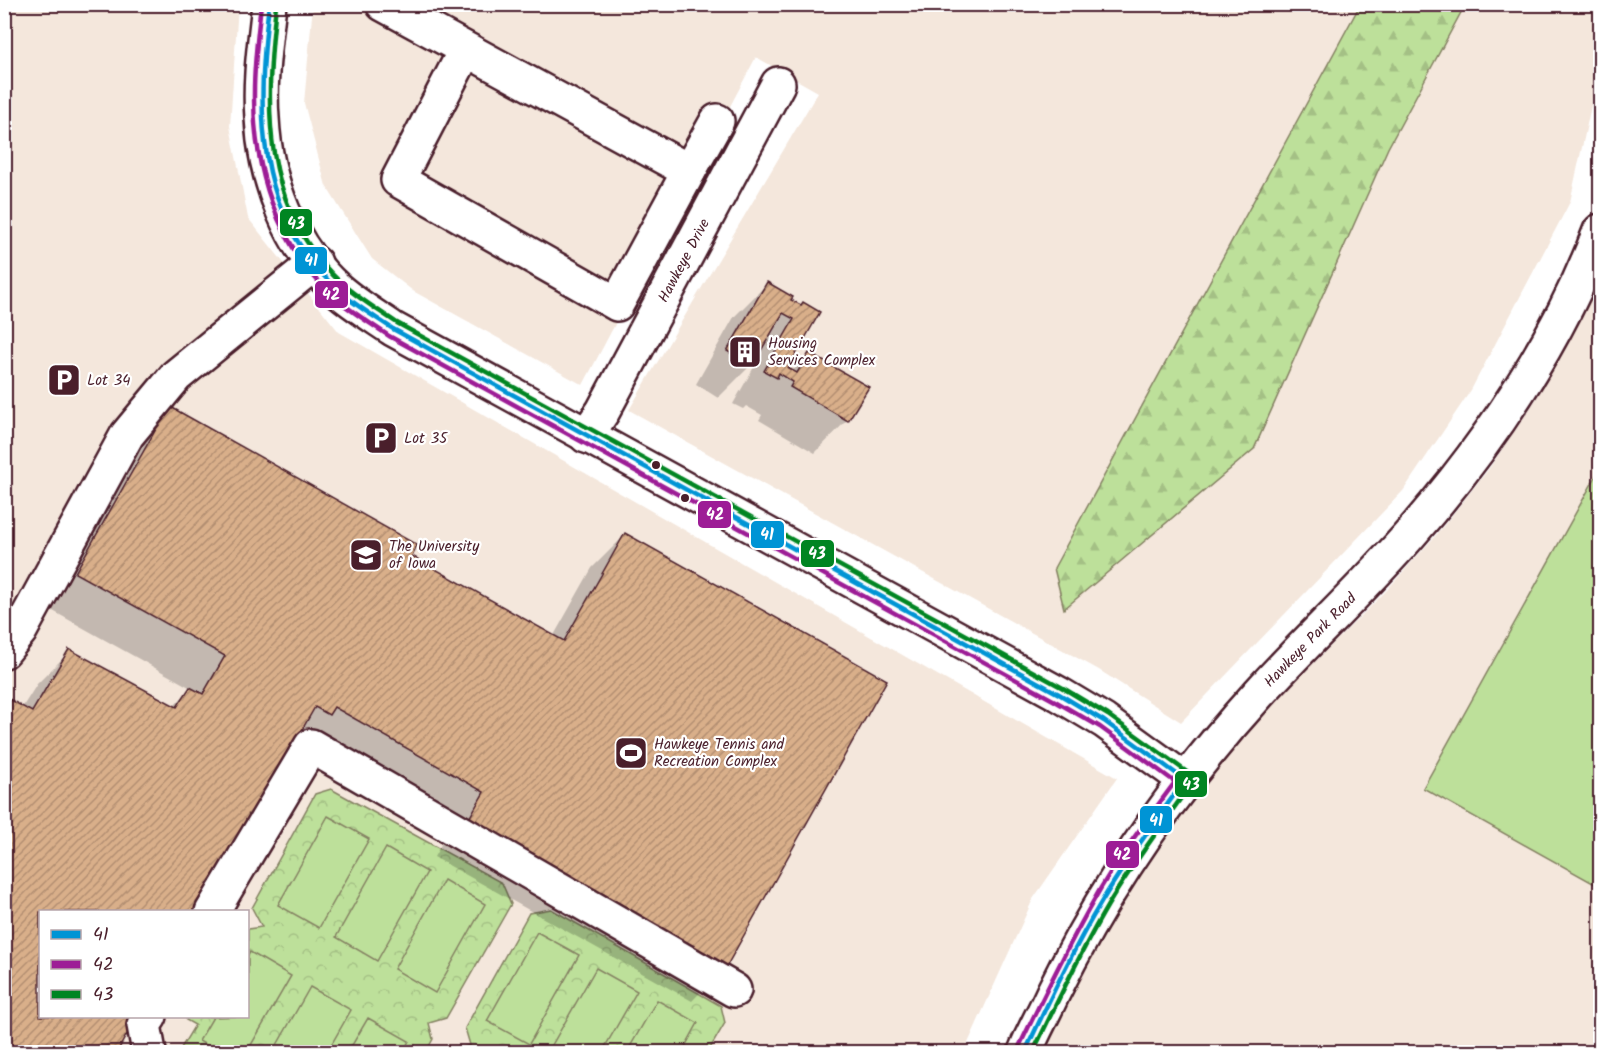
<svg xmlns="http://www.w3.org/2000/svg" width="1605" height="1057" viewBox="0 0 1605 1057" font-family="Kalam,sans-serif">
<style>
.built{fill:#f4e7dc;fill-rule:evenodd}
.forest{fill:url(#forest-firs);stroke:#848062;stroke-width:1.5}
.park{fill:url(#park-crowns);stroke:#848062;stroke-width:1.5}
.pitch{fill:#bde09a;stroke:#848062;stroke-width:1.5}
.shadow{fill:#0003}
.building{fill:url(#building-hatch);stroke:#4a1f2b;stroke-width:1.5}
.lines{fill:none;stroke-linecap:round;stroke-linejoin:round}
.minor-casing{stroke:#4a1f2b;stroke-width:38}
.minor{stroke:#fff;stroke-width:33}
.bus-1-casing{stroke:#fff;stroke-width:9}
.bus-2-casing{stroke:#fff;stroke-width:9}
.bus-3-casing{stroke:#fff;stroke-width:9}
.bus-1{stroke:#0094d5;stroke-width:4.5}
.bus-2{stroke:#9d1d96;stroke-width:4.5}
.bus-3{stroke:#008522;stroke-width:4.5}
.bus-dot{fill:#4a1f2b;stroke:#fff;stroke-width:2}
.labels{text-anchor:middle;stroke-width:4.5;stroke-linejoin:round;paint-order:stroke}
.street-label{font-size:15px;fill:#4a1f2b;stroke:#fff}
.poi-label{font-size:15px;fill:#4a1f2b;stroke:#fff;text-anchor:start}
.line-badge{stroke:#fff;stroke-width:2}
.badge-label{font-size:16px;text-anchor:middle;font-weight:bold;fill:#fff}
</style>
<defs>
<pattern id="forest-firs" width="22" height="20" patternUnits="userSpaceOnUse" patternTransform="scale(1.5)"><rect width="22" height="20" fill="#bde09a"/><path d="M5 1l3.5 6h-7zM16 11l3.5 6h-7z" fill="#a4c085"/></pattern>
<pattern id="park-crowns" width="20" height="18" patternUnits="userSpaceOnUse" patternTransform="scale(1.5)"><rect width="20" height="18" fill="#bde09a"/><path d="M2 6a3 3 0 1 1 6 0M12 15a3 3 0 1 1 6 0" fill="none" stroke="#a4c085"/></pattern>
<pattern id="building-hatch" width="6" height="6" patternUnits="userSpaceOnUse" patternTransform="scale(1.5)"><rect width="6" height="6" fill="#d9af8a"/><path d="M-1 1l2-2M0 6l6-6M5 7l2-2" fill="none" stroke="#b28e71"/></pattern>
</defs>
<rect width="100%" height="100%" fill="#fff"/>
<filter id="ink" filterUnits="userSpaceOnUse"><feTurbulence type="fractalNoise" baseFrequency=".0167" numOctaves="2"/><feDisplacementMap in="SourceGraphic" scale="12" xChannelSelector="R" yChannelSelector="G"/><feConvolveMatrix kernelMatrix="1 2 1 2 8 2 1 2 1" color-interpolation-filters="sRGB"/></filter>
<g filter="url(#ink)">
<path class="built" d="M5,5H238L230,126L248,218L339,332L1117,778L1033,899L964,1052H5ZM40,912H248V1016H40Z
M313,5H1600V65L1570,202L1471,390L1403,491L1181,722L1099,670L629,410L818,92L756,57L583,385L413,291L372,259L326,186L304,103Z
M1600,270V1052H1044L1091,957L1135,883L1176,823L1240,741L1293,684L1385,592L1438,533L1488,470L1535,401L1587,302Z"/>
<path class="forest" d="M1360,5H1465L1388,148L1254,449L1064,609L1054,568Z"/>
<path class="park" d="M331,789L502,883L511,904L446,1018L429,1023L433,1039L426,1052H183L181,1048L195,1025L186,1020L188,1017L248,1016V929L262,927L252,908L315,794Z
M551,909L721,1006L725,1023L708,1052H452L453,1050L470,1045L465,1028L529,913Z"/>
<path class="pitch" d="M1600,469V887L1423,788Z
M328,816L369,839L319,928L278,905Z
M386,848L427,872L377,961L336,937Z
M444,880L485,904L435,993L394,969Z
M537,932L579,955L529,1044L487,1021Z
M250,952L291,976L247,1052H219L199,1041L213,1017L248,1016V956Z
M596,968L637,991L602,1052H548Z
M310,987L351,1010L327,1052H273Z
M657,1000L698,1023L682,1052H627Z
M368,1018L409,1041L403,1052H348Z"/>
<path class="shadow" d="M767,284L800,307L786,368L792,371L809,354L847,420L815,453L759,420L762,415L746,406L743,409L733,404L762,353L759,351L751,365L718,398L696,384L734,317Z
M169,408L410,557L553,637L592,568L625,535L724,968L692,1001L434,857L452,825L302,740L40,912V1016H136L115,1052H4V698L22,708L37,684L70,651L173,707L191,688L44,606L136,441Z"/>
<path class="building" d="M767,282L793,297L791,300L801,305L803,302L820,312L788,368L797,373L809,353L869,387L848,421L790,387L793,382L779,373L777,378L764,371L794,319L783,313L752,366L727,351Z
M169,406L417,545L412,556L564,641L625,533L887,680L725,969L466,824L484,792L334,707L329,715L315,707L198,912H40V1016H137L117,1052H4V696L32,712L69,649L177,707L190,687L203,694L225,656L75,573Z"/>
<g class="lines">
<defs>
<g id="minor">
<path d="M269,4C265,42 259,80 262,118C265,180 290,247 337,289C354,304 374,316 393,329L1059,694L1104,721L1185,780"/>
<path d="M383,4L689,171L617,304L398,180L465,51"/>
<path d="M689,171L717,121"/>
<path id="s1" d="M586,436L603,411L778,84"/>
<path d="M4,651L20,631L127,435L176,376L315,263"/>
<path d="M212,912L311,746L734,990"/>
<path d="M149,1052L144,1025L150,1016"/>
<path id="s2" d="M1025,1052C1033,1032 1044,1013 1053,993C1107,883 1177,783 1259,693C1309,638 1365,587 1413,531C1491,441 1558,342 1600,231"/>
</g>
</defs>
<use href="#minor" class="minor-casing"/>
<use href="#minor" class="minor"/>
<defs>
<path id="bus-1" d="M269,4C257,108 253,212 337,289C354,305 374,316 393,329L1059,694L1104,721L1185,780C1156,820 1127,859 1102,901C1073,949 1049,1001 1025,1052"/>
<path id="bus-2" d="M261,4C258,33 254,62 254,92C253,166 276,245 333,296C350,311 370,323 389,336L1055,701L1100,727L1175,782C1147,820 1117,858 1094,900C1066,949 1042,999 1018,1049"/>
<path id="bus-3" d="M276,5C265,107 260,206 341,283C358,298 378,310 397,323L1063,688L1108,715L1191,775V784C1163,824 1133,863 1108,905C1080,952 1057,1003 1033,1052"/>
</defs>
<use href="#bus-1" class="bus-1-casing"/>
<use href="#bus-2" class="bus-2-casing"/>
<use href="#bus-3" class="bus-3-casing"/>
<use href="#bus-1" class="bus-1"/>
<use href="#bus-2" class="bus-2"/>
<use href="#bus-3" class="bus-3"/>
</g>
</g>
<defs>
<symbol id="building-square" viewBox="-11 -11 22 22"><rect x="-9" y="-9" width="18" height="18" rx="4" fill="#4a1f2b" stroke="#fff"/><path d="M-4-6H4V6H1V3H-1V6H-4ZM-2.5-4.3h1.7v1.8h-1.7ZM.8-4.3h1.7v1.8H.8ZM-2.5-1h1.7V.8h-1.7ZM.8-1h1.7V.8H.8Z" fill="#fff"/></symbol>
<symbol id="parking-square" viewBox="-11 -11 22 22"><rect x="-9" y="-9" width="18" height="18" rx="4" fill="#4a1f2b" stroke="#fff"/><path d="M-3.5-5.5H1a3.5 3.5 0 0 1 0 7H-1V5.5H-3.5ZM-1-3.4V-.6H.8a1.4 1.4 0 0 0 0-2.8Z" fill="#fff"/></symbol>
<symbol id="university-square" viewBox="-11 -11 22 22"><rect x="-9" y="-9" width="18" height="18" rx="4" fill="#4a1f2b" stroke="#fff"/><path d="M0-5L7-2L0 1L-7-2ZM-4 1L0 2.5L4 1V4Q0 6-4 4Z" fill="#fff"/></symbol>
<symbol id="stadium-square" viewBox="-11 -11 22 22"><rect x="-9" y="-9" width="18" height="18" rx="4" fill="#4a1f2b" stroke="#fff"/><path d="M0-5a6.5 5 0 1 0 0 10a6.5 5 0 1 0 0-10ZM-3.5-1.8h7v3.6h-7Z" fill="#fff"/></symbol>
</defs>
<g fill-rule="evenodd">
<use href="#building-square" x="726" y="333" width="38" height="38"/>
<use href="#parking-square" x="45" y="361" width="38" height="38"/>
<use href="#parking-square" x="362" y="419" width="38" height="38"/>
<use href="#university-square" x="347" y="536" width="38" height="38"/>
<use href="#stadium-square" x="612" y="734" width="38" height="38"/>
</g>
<g class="bus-dot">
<circle cx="656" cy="465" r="5"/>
<circle cx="685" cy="498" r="5"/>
</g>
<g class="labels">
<g class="street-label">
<text dy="5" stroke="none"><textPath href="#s1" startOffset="201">Hawkeye Drive</textPath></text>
<text dy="5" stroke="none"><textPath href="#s2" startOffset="504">Hawkeye Park Road</textPath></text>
</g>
<g class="poi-label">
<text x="768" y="348">Housing<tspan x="768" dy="17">Services Complex</tspan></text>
<text x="87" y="385">Lot 34</text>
<text x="404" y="443">Lot 35</text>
<text x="389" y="551">The University<tspan x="389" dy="17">of Iowa</tspan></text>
<text x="654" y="749">Hawkeye Tennis and<tspan x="654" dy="17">Recreation Complex</tspan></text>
</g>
</g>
<g class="line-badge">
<rect x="279" y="208" width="34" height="29" rx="6" fill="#008522"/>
<rect x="294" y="246" width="34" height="29" rx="6" fill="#0094d5"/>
<rect x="314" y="280" width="35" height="29" rx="6" fill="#9d1d96"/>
<rect x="697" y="500" width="35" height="29" rx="6" fill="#9d1d96"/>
<rect x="750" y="520" width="35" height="29" rx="6" fill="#0094d5"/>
<rect x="800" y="539" width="35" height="29" rx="6" fill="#008522"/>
<rect x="1174" y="770" width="34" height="28" rx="6" fill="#008522"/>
<rect x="1139" y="805" width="34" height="29" rx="6" fill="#0094d5"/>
<rect x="1105" y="840" width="35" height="29" rx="6" fill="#9d1d96"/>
</g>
<g class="badge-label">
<text x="296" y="229">43</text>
<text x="311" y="266">41</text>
<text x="331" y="300">42</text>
<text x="715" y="520">42</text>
<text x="767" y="540">41</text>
<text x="817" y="559">43</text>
<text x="1191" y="790">43</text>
<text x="1156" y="826">41</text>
<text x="1122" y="860">42</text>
</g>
<rect width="1605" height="1057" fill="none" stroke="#fff" stroke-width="24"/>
<rect x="12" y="12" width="1581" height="1033" fill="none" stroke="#4a1f2b" stroke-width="2" filter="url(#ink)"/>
<rect x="39" y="910" width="210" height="108" fill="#ffffff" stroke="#b7a5aa" stroke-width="1.5"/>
<rect x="51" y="930" width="30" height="9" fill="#0094d5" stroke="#b7a5aa" stroke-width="1.5"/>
<text x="93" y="940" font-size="18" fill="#4a1f2b">41</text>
<rect x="51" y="960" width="30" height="9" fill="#9d1d96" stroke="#b7a5aa" stroke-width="1.5"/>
<text x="93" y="970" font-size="18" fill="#4a1f2b">42</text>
<rect x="51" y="990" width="30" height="9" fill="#008522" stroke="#b7a5aa" stroke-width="1.5"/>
<text x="93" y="1000" font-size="18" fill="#4a1f2b">43</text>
</svg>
